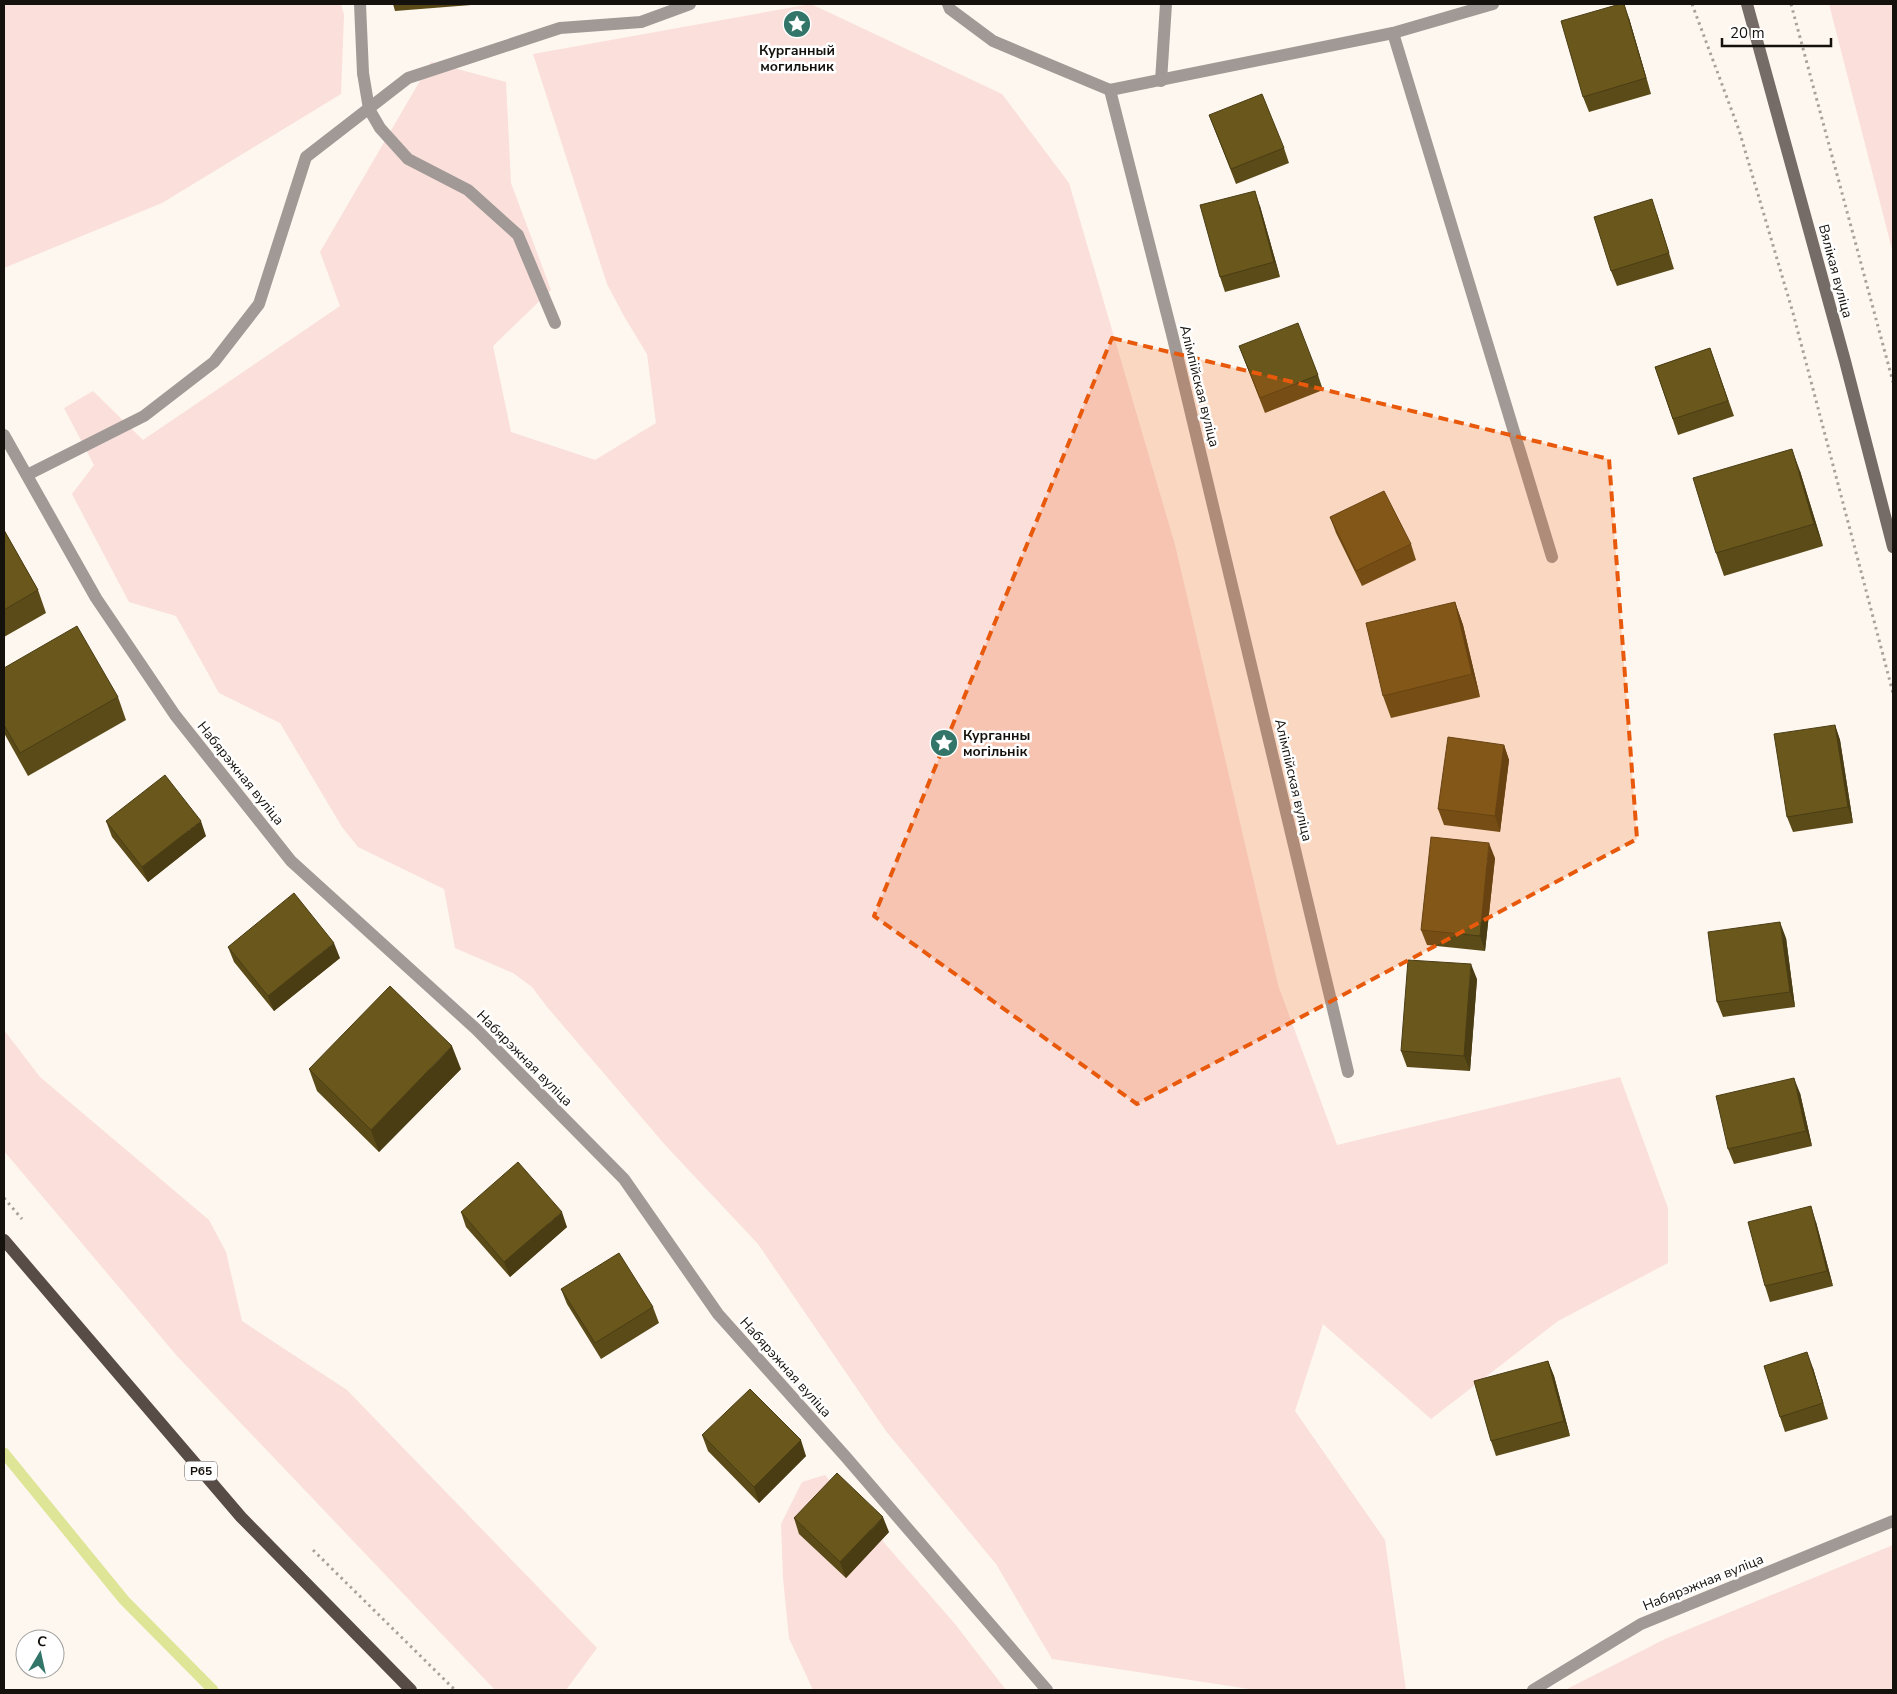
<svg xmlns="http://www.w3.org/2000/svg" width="1897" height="1694" viewBox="0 0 1897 1694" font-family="'Nunito Sans',sans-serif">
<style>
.green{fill:#fadfdb}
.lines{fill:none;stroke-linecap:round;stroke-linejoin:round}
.stream{stroke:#dee597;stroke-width:11}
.path{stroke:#a8a29b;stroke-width:3;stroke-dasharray:2.5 4;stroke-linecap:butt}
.lane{stroke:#a09995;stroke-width:12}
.street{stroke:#a09995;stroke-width:12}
.secondary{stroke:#766c67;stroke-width:12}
.primary{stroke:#584c47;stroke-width:12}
.wall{fill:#5a4b18}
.shaded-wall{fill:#4a3d14}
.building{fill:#69571c;stroke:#4a3d14}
.marked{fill:#e8590c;fill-opacity:0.2;stroke:#e8590c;stroke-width:4;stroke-dasharray:10 6;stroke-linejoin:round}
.labels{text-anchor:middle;stroke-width:5;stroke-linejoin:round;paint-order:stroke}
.shield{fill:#fff;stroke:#5b5855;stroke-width:1}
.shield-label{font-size:12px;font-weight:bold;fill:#15110c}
.poi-label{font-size:14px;font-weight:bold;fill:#15110c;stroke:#fff}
.street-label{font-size:14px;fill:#15110c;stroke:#fff}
</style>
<rect width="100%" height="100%" fill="#fef7ef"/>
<path class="green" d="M4,4H341L344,15L341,94L162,203L4,268Z
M811,4L1002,94L1069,183L1175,545L1278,985L1337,1145L1620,1077L1668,1208V1263L1558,1321L1431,1419L1323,1324L1295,1411L1385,1540L1406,1690H1256L1052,1659L996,1564L886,1431L758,1244L666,1146L548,1008L532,987L513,973L455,948L444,889L358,847L342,827L280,723L219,693L176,616L129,602L72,494L94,465L64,408L93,391L143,440L340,306L320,252L431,62L506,82L511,183L551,290L493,346L511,432L595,460L656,423L647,354L625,318L607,284L533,54Z
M1829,4H1893V253Z
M4,1030L40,1077L209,1220L226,1252L242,1321L347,1390L597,1648L566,1690H495L177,1356L4,1151Z
M825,1475L955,1624L1006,1690H813L789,1638L783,1578L781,1524L802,1482Z
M1893,1545V1690H1565L1665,1639Z"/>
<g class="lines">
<path class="stream" d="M4,1453L124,1600L213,1690"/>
<path class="path" d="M1692,4L1739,130L1793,313L1893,693
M1791,4L1893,382
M4,1198L22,1219
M313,1550L455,1690"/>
<path class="lane" d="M948,4L950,9L993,41L1110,90
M1393,33L1552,557
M363,73L369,109L380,128L408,159L468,190L518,235L555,323
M1161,81L1166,4
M27,475L144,416L214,362L259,304L306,157L408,78L560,28L641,22L690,4"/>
<path class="street" d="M360,4L363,73
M4,435L96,598L175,715L291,861L476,1029L624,1179L718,1314L845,1456L1047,1690
M1348,1072L1173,338L1110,90L1393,33L1493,4
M1533,1690L1641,1624L1893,1521"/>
<path class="secondary" d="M1747,4L1845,361L1893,547"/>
<path class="primary" d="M4,1240L241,1517L411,1690"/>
</g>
<path class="wall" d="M393,4H484L395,11Z
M1629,18L1651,94L1589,112L1583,97Z
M1209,115L1284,148L1289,163L1236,184Z
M1260,206L1280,277L1225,292L1220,277Z
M1657,214L1674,269L1617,286L1611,271Z
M1239,346L1318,375L1323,390L1265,413Z
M1710,348L1734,416L1678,435L1655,367Z
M1800,471L1823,546L1724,576L1716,553Z
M1330,517L1411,544L1416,560L1362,586L1336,533Z
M4,530L38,590L46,613L4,637Z
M1455,602L1463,625L1480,697L1391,718L1383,696Z
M4,668L118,697L126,720L28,776L4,733Z
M1835,725L1840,740L1853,823L1793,832L1787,817Z
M1504,745L1509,760L1500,832L1444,825L1438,809Z
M106,821L206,836L148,882L112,837Z
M1495,858L1485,951L1427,945L1421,930Z
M1786,938L1795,1007L1723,1017L1717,1002Z
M228,947L340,958L274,1011L234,962Z
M1477,979L1470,1071L1407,1067L1401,1051Z
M309,1069H461L379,1152L317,1091Z
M1800,1093L1812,1146L1734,1164L1728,1149Z
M461,1212L567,1227L510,1277L466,1227Z
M1816,1222L1833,1286L1770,1302L1765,1286Z
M561,1289L653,1307L659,1323L601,1359L567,1304Z
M1548,1361L1554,1376L1570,1436L1496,1456L1491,1441Z
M1813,1368L1828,1419L1785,1432L1780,1417Z
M702,1435L806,1456L759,1503L708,1451Z
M794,1518L889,1532L846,1578L799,1534Z"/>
<path class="shaded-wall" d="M1624,4L1629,18L1651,94L1646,78Z
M1255,191L1260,206L1280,277L1274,262Z
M1792,449L1800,471L1823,546L1814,524Z
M1455,602L1463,625L1480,697L1472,674Z
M1835,725L1840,740L1853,823L1848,807Z
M1504,745L1509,760L1500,832L1495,816Z
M201,821L206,836L148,882L142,867Z
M1489,843L1495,858L1485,951L1480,936Z
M1780,922L1786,938L1795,1007L1790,992Z
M334,943L340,958L274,1011L268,996Z
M1471,964L1477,979L1470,1071L1464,1056Z
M452,1046L461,1069L379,1152L371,1130Z
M1794,1078L1800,1093L1812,1146L1806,1131Z
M1811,1206L1816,1222L1833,1286L1827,1271Z
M562,1212L567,1227L510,1277L504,1262Z
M1807,1352L1813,1368L1828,1419L1823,1403Z
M1548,1361L1554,1376L1570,1436L1564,1421Z
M801,1440L806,1456L759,1503L754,1487Z
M883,1517L889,1532L846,1578L840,1562Z"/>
<path class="building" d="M1620,4H1624L1646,78L1583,97L1561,21Z
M1262,94L1284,148L1231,169L1209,115Z
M1255,191L1274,262L1220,277L1200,205Z
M1652,199L1669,253L1611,271L1594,217Z
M1298,323L1318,375L1260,398L1239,346Z
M1710,348L1728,401L1673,419L1655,367Z
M1792,449L1814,524L1716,553L1693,478Z
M1384,491L1411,544L1356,571L1330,517Z
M4,530L38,590L4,610Z
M1455,602L1472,674L1383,696L1366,623Z
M77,626L118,697L20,753L4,725V668Z
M1835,725L1848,807L1787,817L1774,734Z
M1448,737L1504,745L1495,816L1438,809Z
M165,775L201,821L142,867L106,821Z
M1431,837L1489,843L1480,936L1421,930Z
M294,893L334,943L268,996L228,947Z
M1780,922L1790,992L1717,1002L1708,932Z
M1408,960L1471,964L1464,1056L1401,1051Z
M390,986L452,1046L371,1130L309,1069Z
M1794,1078L1806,1131L1728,1149L1716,1096Z
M518,1162L562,1212L504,1262L461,1212Z
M1811,1206L1827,1271L1765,1286L1748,1222Z
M619,1253L653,1307L595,1343L561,1289Z
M1807,1352L1823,1403L1780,1417L1764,1366Z
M1548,1361L1564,1421L1491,1441L1474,1381Z
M750,1389L801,1440L754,1487L702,1435Z
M837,1473L883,1517L840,1562L794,1518Z"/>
<path class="marked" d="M1112,338L1609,459L1637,839L1137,1104L874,916Z"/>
<defs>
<symbol id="sight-disc" viewBox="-11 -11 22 22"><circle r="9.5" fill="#337669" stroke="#fff"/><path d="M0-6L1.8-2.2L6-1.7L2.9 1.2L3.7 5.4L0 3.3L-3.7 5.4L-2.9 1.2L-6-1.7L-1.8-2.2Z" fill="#fff"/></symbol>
</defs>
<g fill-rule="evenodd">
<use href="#sight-disc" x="781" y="8" width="32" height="32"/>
<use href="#sight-disc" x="928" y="727" width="32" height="32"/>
</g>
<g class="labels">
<rect class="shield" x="185" y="1461.5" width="32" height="19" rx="4"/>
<g class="shield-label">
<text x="201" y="1475">Р65</text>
</g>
<g class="poi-label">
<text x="797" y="55">Курганный<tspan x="797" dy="16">могильник</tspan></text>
<text x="963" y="740" text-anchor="start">Курганны<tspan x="963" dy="16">могільнік</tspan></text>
</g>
<g class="street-label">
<text transform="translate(1836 271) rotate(75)" y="5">Вялікая вуліца</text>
<text transform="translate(1200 386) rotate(76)" y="5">Алімпійская вуліца</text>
<text transform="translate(241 773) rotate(51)" y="5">Набярэжная вуліца</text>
<text transform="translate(1294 780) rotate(77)" y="5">Алімпійская вуліца</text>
<text transform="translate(525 1058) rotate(45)" y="5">Набярэжная вуліца</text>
<text transform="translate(786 1367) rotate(48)" y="5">Набярэжная вуліца</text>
<text transform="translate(1703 1582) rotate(-22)" y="5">Набярэжная вуліца</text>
</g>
</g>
<rect width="1897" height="1694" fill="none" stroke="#15110c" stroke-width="10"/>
<g transform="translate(40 1654) rotate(9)"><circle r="24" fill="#ffffff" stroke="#a1a09e"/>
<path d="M0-4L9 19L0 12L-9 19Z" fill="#337669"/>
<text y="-8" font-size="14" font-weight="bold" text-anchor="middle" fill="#15110c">С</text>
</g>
<path d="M1722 38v8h109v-8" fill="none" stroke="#15110c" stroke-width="2.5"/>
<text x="1730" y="38" font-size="15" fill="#15110c" stroke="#ffffff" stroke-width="4" paint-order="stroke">20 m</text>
</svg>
